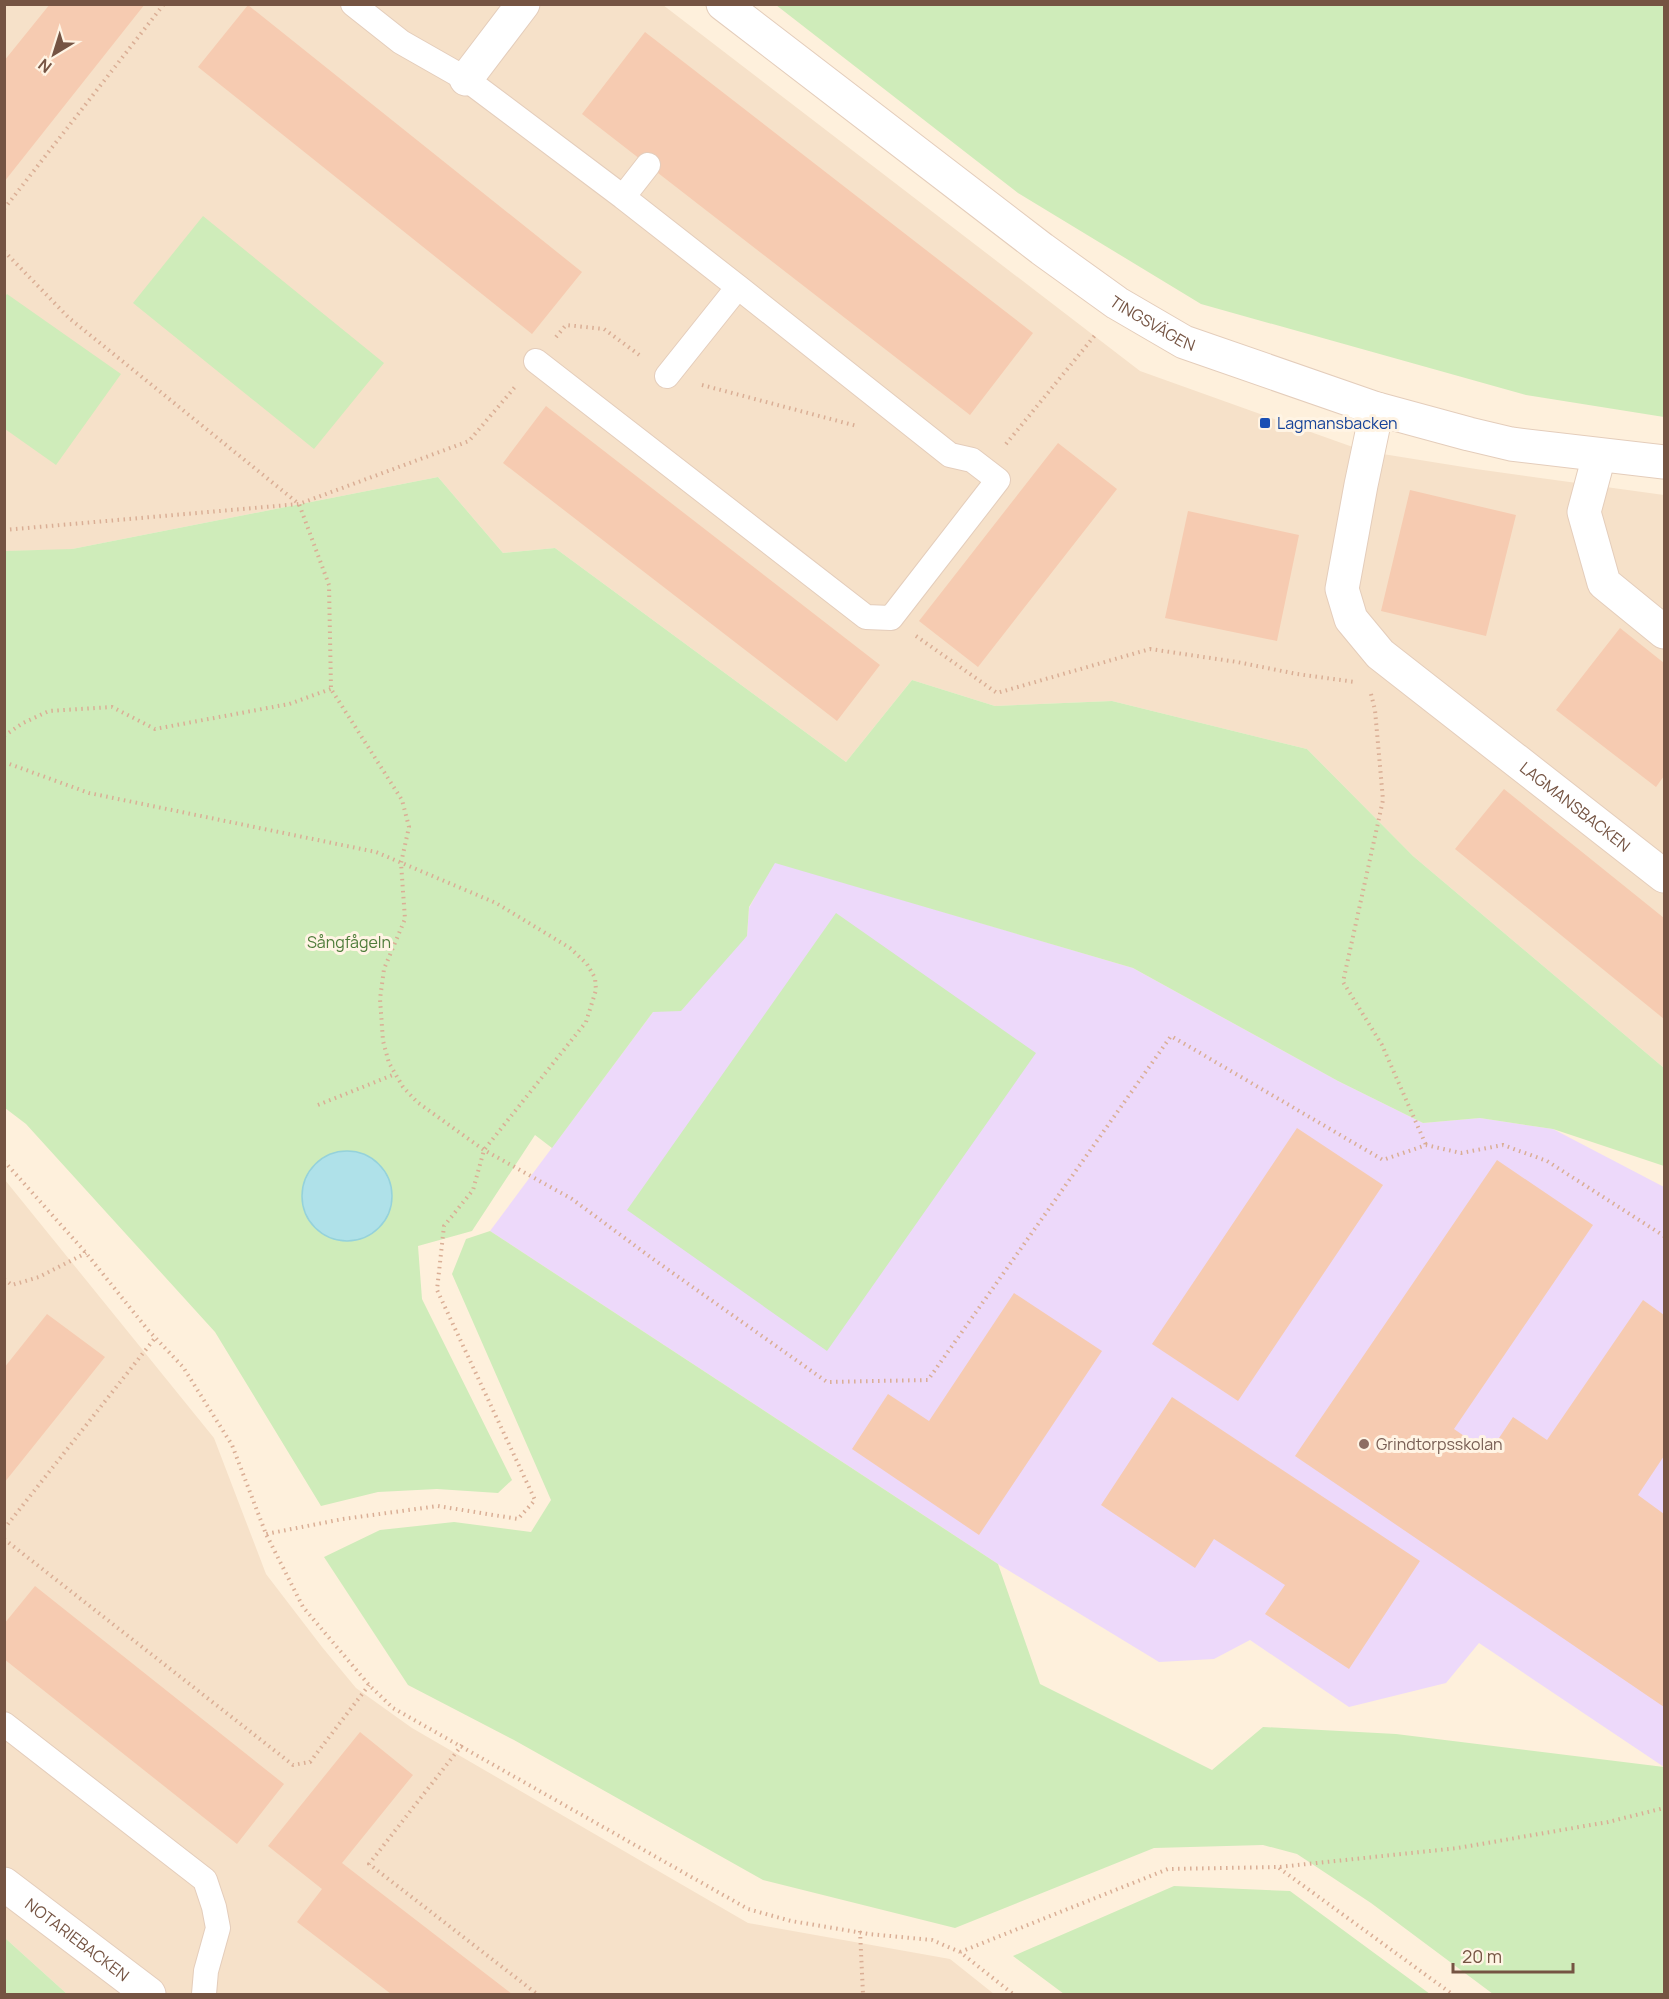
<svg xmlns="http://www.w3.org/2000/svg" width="1669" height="1999" viewBox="0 0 1669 1999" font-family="Manrope,sans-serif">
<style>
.residential{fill:#f6e1c9}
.education{fill:#edd9fa}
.green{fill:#cfecba}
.water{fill:#afe1e9;stroke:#95d2db;stroke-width:1.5}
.building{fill:#f6cbb1}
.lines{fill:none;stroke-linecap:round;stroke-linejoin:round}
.service-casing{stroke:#e4cdbb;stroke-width:26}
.minor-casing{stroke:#e4cdbb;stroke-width:35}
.tertiary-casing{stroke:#e4cdbb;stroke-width:35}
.path{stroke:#daae95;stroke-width:4;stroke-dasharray:1.5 4.5;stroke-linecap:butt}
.service{stroke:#fff;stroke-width:24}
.minor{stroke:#fff;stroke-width:33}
.tertiary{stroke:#fff;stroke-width:33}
.transit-dot{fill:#1a4fb4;stroke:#fff4e4;stroke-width:2}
.education-dot{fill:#8d6e63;stroke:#fff4e4;stroke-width:2}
.labels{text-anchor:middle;stroke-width:6;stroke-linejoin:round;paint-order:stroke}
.street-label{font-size:16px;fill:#755443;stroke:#fff4e4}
.transit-label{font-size:16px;fill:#164399;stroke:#fff4e4;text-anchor:start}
.park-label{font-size:16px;fill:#4f7c3a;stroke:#fff4e4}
.education-label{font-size:16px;fill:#785e54;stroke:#fff4e4;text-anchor:start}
</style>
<rect width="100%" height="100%" fill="#fef0dc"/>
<path class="residential" d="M4,5H663L1140,371L1364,451L1476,469L1664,495V1068L1413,856L1307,749L1112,701L995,706L912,680L846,762L555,548L503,553L438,477L67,550L5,551Z
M5,1180L214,1438L266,1574L322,1647L356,1688L412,1728L748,1923L950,1959L994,1994H67L5,1938Z"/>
<path class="education" d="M774,862L1133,968L1338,1081L1423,1123L1480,1118L1553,1129L1664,1187V1767L1479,1643L1446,1683L1349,1707L1250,1640L1214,1659L1159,1662L998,1564L490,1231L653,1012L747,936L749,908Z"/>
<path class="green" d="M776,5H1664V417L1526,395L1201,304L1018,193Z
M203,216L384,363L314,449L133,303Z
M7,294L121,374L56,465L5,429L4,298Z
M438,477L503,553L555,548L846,762L912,680L995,706L1112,701L1307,749L1413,856L1664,1068V1166L1553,1129L1480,1118L1423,1123L1338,1081L1133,968L775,863L749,907L747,936L681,1011L653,1012L552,1148L535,1135L472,1231L418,1246L422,1299L512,1480L498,1493L437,1489L378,1492L321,1506L215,1332L26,1124L5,1108L4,551L72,549Z
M836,913L1036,1053L827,1351L627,1210Z
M490,1231L998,1564L1040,1684L1212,1770L1263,1727L1396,1734L1664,1767V1994H1493L1371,1903L1297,1854L1263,1845L1154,1848L955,1928L763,1880L514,1740L408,1685L324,1557L380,1530L454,1522L531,1532L551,1500L452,1274L466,1239Z
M1174,1886L1290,1891L1430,1994H1064L1013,1956Z
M5,1938L67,1994H5Z"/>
<path class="water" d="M302 1196a45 45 0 1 1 90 0a45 45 0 1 1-90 0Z"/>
<path class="building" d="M50,4H145L4,182V61Z
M248,5L582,272L532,334L198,67Z
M645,32L1033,333L970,415L582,114Z
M546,406L880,665L837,721L503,463Z
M1058,443L1117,489L978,667L919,621Z
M1410,490L1516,515L1486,636L1381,611Z
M1188,511L1299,535L1277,641L1165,618Z
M1620,628L1664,663V776L1656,787L1556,710Z
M1504,789L1664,918V1019L1455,849Z
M1297,1128L1383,1185L1238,1401L1152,1344Z
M1497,1160L1593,1225L1454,1429L1489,1453L1513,1417L1547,1440L1643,1300L1664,1315V1456L1638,1495L1664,1514V1707L1295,1456Z
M1014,1293L1102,1351L979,1535L852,1449L888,1394L929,1421Z
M47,1314L105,1357L4,1483V1368Z
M1172,1397L1420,1561L1349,1669L1265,1614L1285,1585L1214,1539L1195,1568L1101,1505Z
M35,1586L284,1784L237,1844L4,1659V1624Z
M360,1732L413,1775L342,1863L512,1994H391L297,1922L322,1889L268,1846Z"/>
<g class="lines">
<defs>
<path id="service" d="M353,4L401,42L466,79L623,197L648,165
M623,197L738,287L667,376
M536,361L866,617L891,618L998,480L972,460L950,455L738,287
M4,1724L205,1880L214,1907L218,1928L206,1971L204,1994"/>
<g id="minor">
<path d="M466,79L523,4"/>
<path id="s1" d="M1377,409L1361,485L1342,589L1351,619L1380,654L1664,876"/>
<path d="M1599,456L1584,512L1604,583L1664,632"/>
<path id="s2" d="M4,1884L149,1994"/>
</g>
<g id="tertiary">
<path id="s3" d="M723,4L1042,249L1117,303L1184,342L1377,409L1469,434L1511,444L1664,462"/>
</g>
</defs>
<use href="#service" class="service-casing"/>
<use href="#minor" class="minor-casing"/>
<use href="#tertiary" class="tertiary-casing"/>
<path class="path" d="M4,209L164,4
M4,251L69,318L299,504L329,585L331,689L402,800L409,827L401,863L405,919L384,969L380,999L383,1041L389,1063L403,1087L417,1102L484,1150L572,1199L653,1259L827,1382L928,1380L1171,1036L1383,1160L1426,1145L1461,1153L1503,1145L1547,1161L1664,1236
M556,337L566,325L604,329L642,357
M702,385L857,426
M1006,444L1096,334
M4,530L299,504L469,441L515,387
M916,636L997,693L1150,649L1237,662L1297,674L1355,682
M1371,694L1375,710L1383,800L1343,982L1382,1045L1426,1145
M4,736L23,723L49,711L112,707L155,729L289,704L331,689
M4,762L89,793L376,852L496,903L570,948L587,964L595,978L596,990L586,1022L484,1150L473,1190L444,1226L437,1290L535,1500L518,1519L438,1506L343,1519L266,1534
M318,1105L395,1074
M4,1161L86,1253L148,1330L183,1367L232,1445L266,1534L303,1607L369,1685L393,1708L748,1909L791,1921L869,1934L932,1940L960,1952L1013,1994
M4,1279L12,1285L39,1277L86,1253
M4,1529L155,1338
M4,1539L293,1765L310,1762L369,1685
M462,1745L369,1864L537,1994
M1279,1868L1452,1994
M860,1931L863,1994
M960,1952L1168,1869L1279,1867L1458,1848L1608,1822L1664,1808"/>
<use href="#service" class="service"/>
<use href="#minor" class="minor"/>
<use href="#tertiary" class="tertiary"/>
</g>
<rect class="transit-dot" x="1259" y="417" width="12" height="12" rx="3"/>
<circle class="education-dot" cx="1364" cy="1444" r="6"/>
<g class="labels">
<g class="street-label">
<text dy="6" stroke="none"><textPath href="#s3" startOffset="536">TINGSVÄGEN</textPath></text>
<text dy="6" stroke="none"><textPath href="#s1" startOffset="508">LAGMANSBACKEN</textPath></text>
<text dy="6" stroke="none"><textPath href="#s2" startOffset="92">NOTARIEBACKEN</textPath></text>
</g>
<g class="transit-label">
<text x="1277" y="429">Lagmansbacken</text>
</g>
<g class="park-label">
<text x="349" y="948">Sångfågeln</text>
</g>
<g class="education-label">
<text x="1376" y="1450">Grindtorpsskolan</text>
</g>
</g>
<rect width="1669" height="1999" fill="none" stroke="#755443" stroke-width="12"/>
<g transform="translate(54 54) rotate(218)" stroke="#fff4e4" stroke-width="4.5" paint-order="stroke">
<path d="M0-4.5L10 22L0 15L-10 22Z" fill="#755443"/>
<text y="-9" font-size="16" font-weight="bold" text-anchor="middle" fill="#755443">N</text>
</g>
<path d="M1453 1963v9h120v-9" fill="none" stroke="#755443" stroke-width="3"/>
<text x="1462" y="1963" font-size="18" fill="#755443" stroke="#fff4e4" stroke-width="4.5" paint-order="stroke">20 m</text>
</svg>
